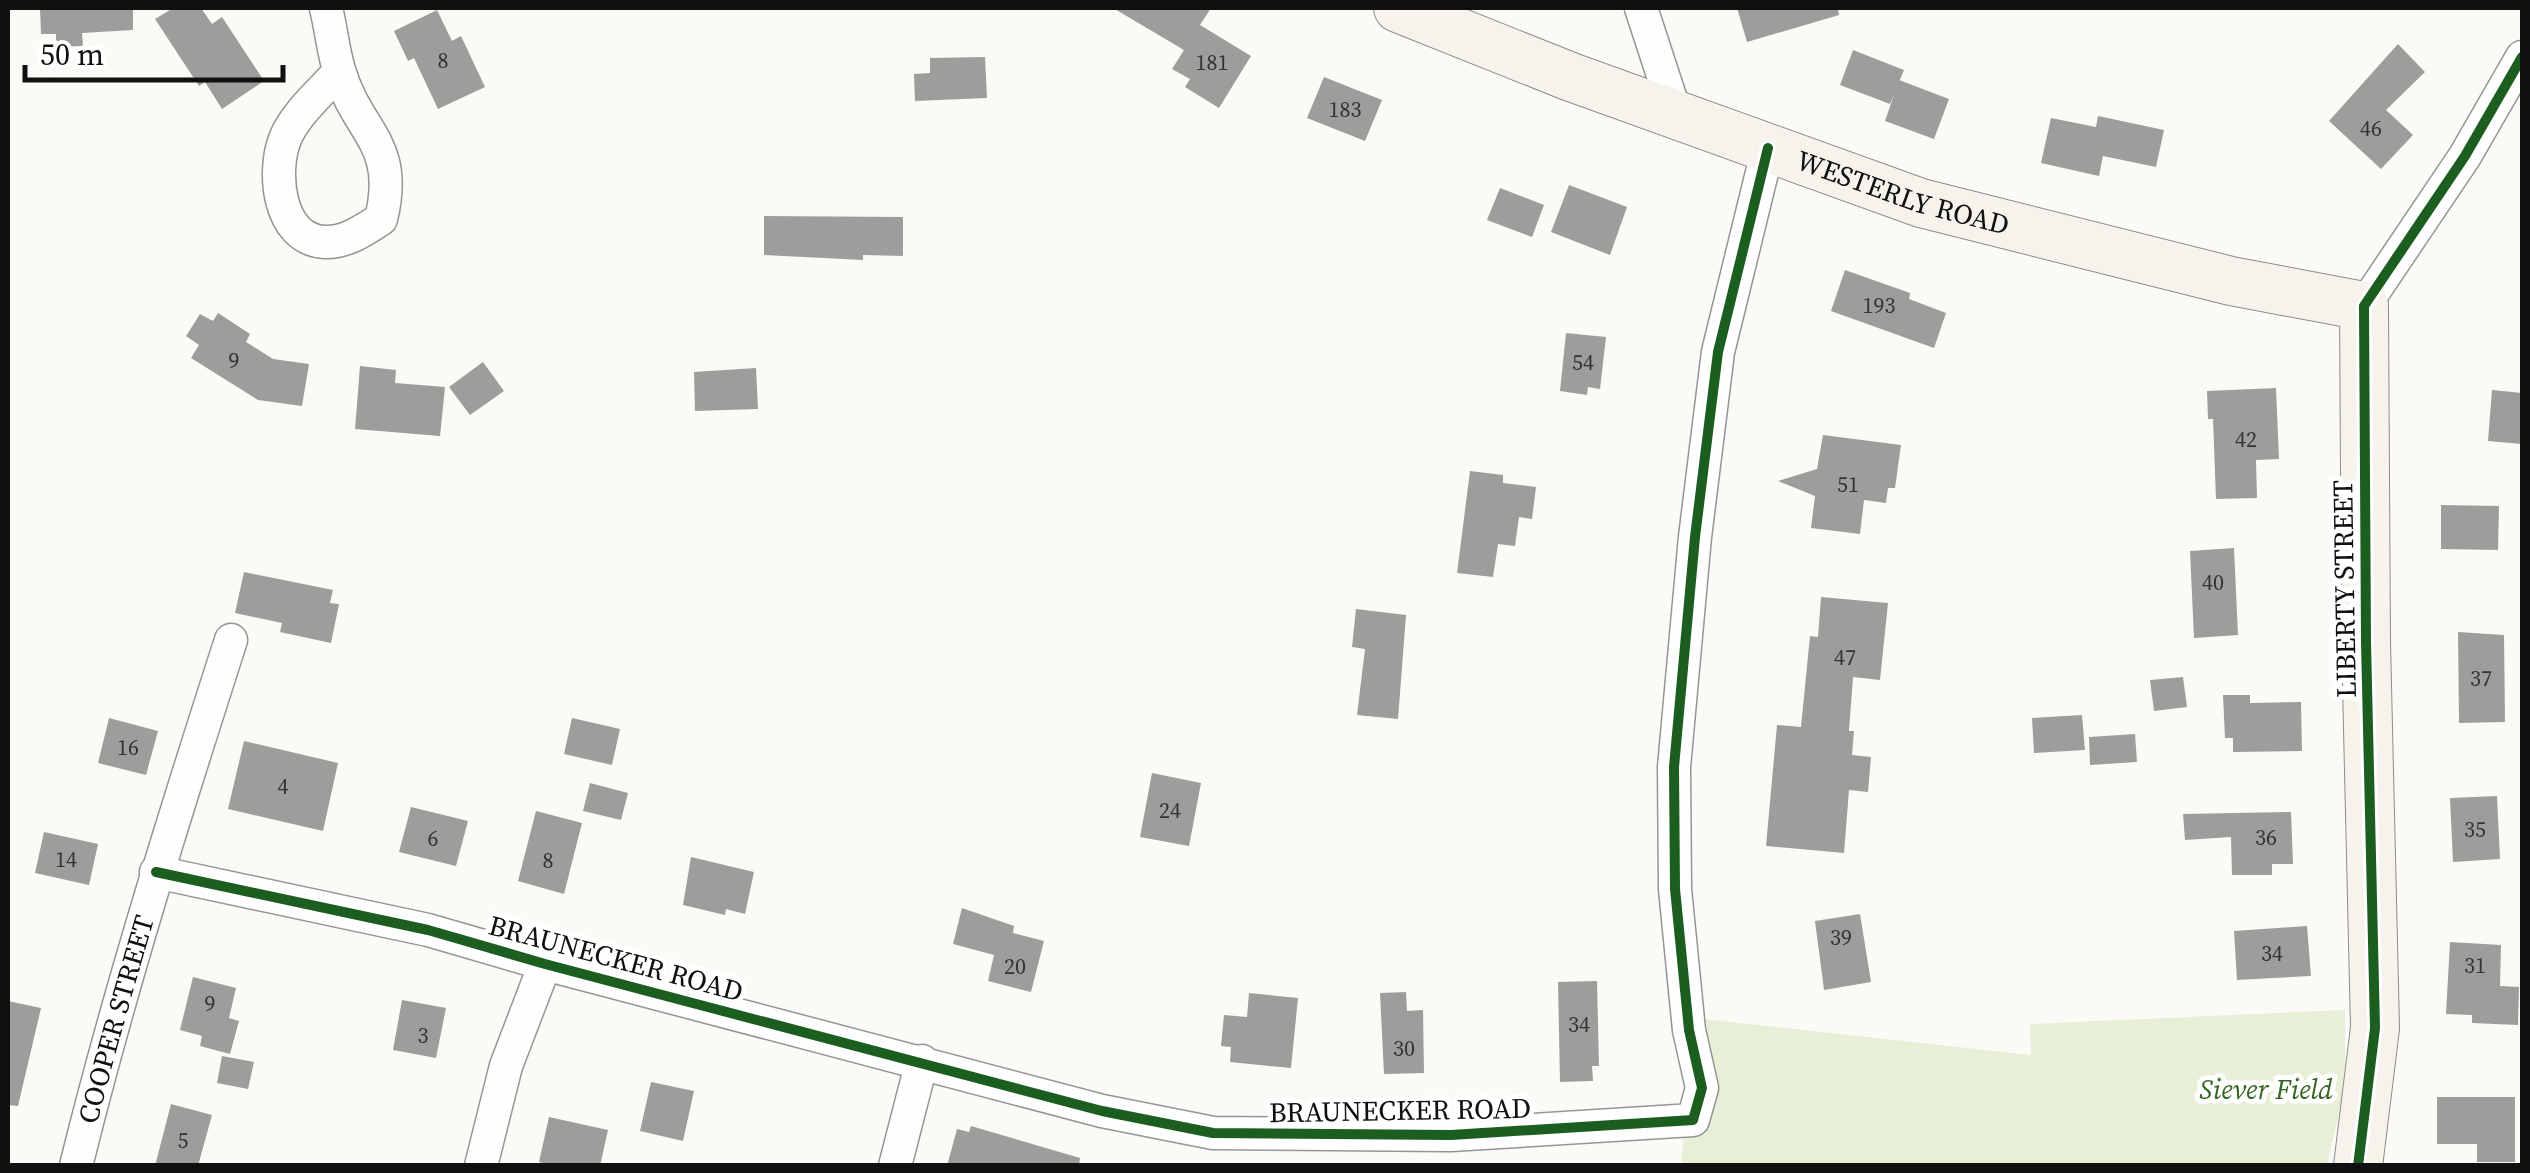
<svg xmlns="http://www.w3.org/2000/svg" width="2530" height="1173" viewBox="0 0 2530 1173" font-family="'Source Serif 4',serif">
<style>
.green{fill:#e7f0d7}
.building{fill:#9f9d9b}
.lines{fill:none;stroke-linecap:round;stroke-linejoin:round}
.street-casing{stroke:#969594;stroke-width:35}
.secondary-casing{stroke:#8c8c8a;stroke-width:50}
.street{stroke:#fefefe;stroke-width:32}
.secondary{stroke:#f5f3eb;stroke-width:48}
.cycleway-casing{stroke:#fff;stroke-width:16}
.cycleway{stroke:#1b5e20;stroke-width:10}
.labels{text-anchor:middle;stroke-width:10;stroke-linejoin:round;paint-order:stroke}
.number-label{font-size:22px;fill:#343333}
.street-label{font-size:28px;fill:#101010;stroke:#fff}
.park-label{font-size:28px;font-style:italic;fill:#356523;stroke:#fff}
</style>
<rect width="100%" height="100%" fill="#fbfaf6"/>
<path class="green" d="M2345,1010V1088L2327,1165L1681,1166L1694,1018L2031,1055L2030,1024Z"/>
<path class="building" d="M40,8H133V30L82,33L83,46L56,47V34H41Z
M173,8H201L212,24L222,17L264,81L222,109L205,82L199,86L155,19Z
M1113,8H1211L1200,25L1251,56L1219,108L1185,87L1190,79L1172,69L1184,50Z
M1737,8H1838L1839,15L1747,42Z
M437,10L452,41L461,36L485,87L438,109L414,58L408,61L394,31Z
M2398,44L2425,72L2386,110L2413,135L2381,169L2329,121Z
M1853,50L1904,70L1890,104L1840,85Z
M985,57L987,98L915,101L914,74L930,73V58Z
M1324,77L1382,100L1365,141L1307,118Z
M1899,80L1949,99L1934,139L1885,121Z
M2098,116L2164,130L2156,167L2103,156L2099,176L2041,163L2051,118L2096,127Z
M1569,185L1627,207L1610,255L1551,232Z
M1500,188L1544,205L1532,237L1487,220Z
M764,216L903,217V256L863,255V260L764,255Z
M1845,270L1910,293L1909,299L1946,313L1934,348L1831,311Z
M218,313L250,334L246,342L273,359L309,364L302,406L258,400L191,358L199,345L186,336L200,314L213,321Z
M1566,333L1606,337L1600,389L1588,387L1587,395L1560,391Z
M483,362L504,391L470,415L449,387Z
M360,366L396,370L395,383L445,387L440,436L355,429Z
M756,368L758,409L695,411L694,372Z
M2276,388L2279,459L2256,460L2257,498L2216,499L2213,419H2208L2207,391Z
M2492,390L2522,393V444L2488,441Z
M1823,435L1901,445L1895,488H1888L1886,503L1864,500L1860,534L1811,528L1815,496L1778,481L1817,469Z
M1470,471L1503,475V483L1536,487L1532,519L1519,517L1515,546L1498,544L1493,577L1457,573Z
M2441,505L2499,506L2498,550L2441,549Z
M2234,548L2238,635L2194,638L2190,551Z
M244,572L333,590L330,603L339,604L331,643L280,632L282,623L235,613Z
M1821,597L1888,603L1880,680L1853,677L1849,731H1854L1852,755L1871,757L1868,792L1849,790L1844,853L1766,846L1777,725L1801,727L1810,636L1818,637Z
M1356,609L1406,615L1398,719L1357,715L1365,649L1352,647Z
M2458,632L2504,635L2505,722L2459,723Z
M2183,677L2187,707L2154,711L2150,680Z
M2223,695H2250V703L2301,702L2302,751L2233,752V738H2225Z
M2082,715L2085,750L2034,753L2032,718Z
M109,718L158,731L146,775L98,763Z
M572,718L620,729L612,765L564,754Z
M2135,734L2137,762L2090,765L2089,737Z
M244,741L338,763L323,831L228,809Z
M1152,773L1201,783L1189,846L1140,837Z
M590,783L628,793L621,820L583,811Z
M2497,796L2500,859L2453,862L2450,798Z
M411,807L468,821L456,866L399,852Z
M536,811L582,823L564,894L518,881Z
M2291,812L2293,864H2272V875H2232L2231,837L2185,840L2183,814Z
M44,832L98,844L89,885L35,873Z
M691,857L754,872L745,914L726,909L725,915L683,905Z
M962,908L1014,926L1013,933L1044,941L1031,992L988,981L994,955L953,944Z
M1860,914L1871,982L1824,990L1815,921Z
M2307,926L2311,976L2237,980L2234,931Z
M2450,942L2501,945L2500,986L2519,987L2518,1025L2472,1023V1015L2446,1014Z
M193,977L236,988L229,1018L239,1021L230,1054L200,1046L202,1036L180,1030Z
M1597,981L1599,1066H1592L1593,1081L1560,1082L1558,982Z
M1406,992L1407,1011L1423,1010L1424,1073L1384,1074L1380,993Z
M1249,993L1298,998L1291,1068L1230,1062L1231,1047L1221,1046L1224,1015L1247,1017Z
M402,1000L446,1008L436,1058L393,1050Z
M8,1001L41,1008L18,1106L8,1105Z
M222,1056L254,1062L248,1089L217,1083Z
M651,1082L694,1091L683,1141L640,1131Z
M2437,1097H2515V1162H2477V1144H2437Z
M171,1104L212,1115L198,1166H155Z
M549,1117L608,1130L600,1166H554L539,1162Z
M971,1126L1080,1158L1079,1166H947L957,1129L969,1132Z"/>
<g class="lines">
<defs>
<g id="street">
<path d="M326,8C331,28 333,50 339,70C357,133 400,142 381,219C364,230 346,243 324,242C278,239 272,172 285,139C294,115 322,91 339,72"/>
<path d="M1641,8L1676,115"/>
<path d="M2364,306L2465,156L2522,57"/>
<path d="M156,872L428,930L545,964L1102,1111L1213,1133L1451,1135L1693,1120L1702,1088L1689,1030L1675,889L1674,767L1695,537L1718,352L1768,148"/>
<path id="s1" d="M76,1166C120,988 175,814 231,640"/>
<path d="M481,1166L506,1066L545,964"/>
<path d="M895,1166L922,1061"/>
</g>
<g id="secondary">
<path id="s2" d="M1398,8L1571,77L1921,203L2231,281L2364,306L2366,642L2375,1028L2358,1166"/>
</g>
</defs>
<use href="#street" class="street-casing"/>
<use href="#secondary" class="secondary-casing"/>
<use href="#street" class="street"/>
<use href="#secondary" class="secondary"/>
<defs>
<path id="cycleway" d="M156,872L428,930L545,964L1102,1111L1213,1133L1451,1135L1693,1120L1702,1088L1689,1030L1675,889L1674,767L1695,537L1718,352L1768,148
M2358,1166L2375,1028L2366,642L2364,306L2465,156L2522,57"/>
</defs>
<use href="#cycleway" class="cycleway-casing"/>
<use href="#cycleway" class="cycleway"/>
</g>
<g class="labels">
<g class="number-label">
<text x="443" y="68">8</text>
<text x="1212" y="70">181</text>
<text x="1345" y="117">183</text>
<text x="2371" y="136">46</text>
<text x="1879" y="313">193</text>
<text x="234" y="368">9</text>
<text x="1583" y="370">54</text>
<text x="2246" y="447">42</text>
<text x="1848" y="492">51</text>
<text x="2213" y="590">40</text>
<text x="1845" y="665">47</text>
<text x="2481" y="686">37</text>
<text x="128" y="755">16</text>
<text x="283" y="794">4</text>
<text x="1170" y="818">24</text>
<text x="2475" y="837">35</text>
<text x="2266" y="845">36</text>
<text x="433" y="846">6</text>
<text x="66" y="867">14</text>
<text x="548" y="868">8</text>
<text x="1841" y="945">39</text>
<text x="2272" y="961">34</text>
<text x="2475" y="973">31</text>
<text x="1015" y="974">20</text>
<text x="210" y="1011">9</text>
<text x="1579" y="1032">34</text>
<text x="423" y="1043">3</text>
<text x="1404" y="1056">30</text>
<text x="183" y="1148">5</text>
</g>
<g class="street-label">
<text dy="10" stroke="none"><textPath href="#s2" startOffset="538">WESTERLY ROAD</textPath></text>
<text transform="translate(2344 589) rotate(-91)" y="10">LIBERTY STREET</text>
<text transform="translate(616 958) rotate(15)" y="10">BRAUNECKER ROAD</text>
<text dy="10" stroke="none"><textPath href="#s1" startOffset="152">COOPER STREET</textPath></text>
<text transform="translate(1400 1110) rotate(-1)" y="10">BRAUNECKER ROAD</text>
</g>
<g class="park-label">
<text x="2266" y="1099">Siever Field</text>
</g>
</g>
<rect width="2530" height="1173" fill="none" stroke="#101010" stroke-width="20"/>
<path d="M25 65v15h258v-15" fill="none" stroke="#101010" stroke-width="5"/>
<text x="40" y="65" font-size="30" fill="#101010" stroke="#ffffff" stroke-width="8" paint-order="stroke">50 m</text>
</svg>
